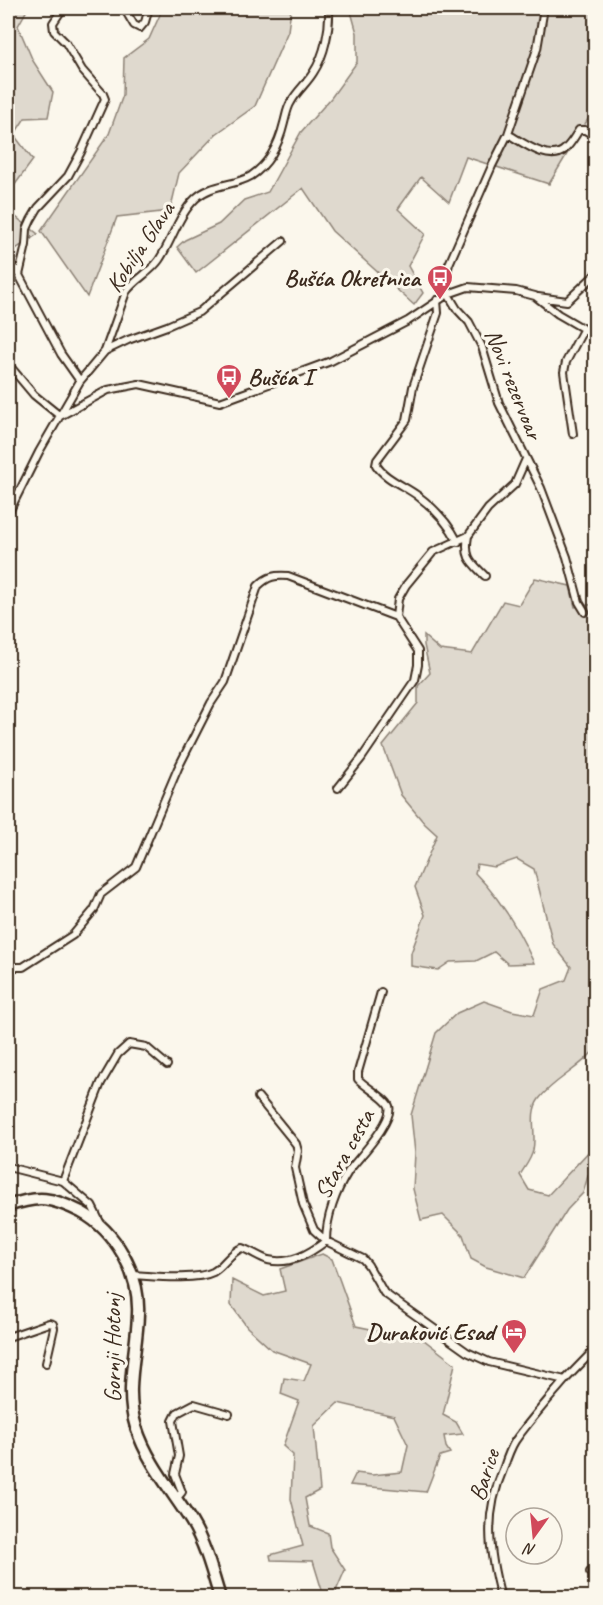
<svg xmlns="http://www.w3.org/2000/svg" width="603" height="1605" viewBox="0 0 603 1605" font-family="Caveat,sans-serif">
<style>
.green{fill:#dfd9ce;stroke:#8d8276;stroke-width:1.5}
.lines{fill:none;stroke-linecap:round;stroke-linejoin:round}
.street-casing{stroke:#3b2a1e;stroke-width:10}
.primary-casing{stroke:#3b2a1e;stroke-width:15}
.street{stroke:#fbf7ec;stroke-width:6}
.primary{stroke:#fbf7ec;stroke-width:10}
.labels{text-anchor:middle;stroke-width:6;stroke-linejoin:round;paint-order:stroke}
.street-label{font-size:24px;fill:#3b2a1e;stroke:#fbf7ec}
.poi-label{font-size:24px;font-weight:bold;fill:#3b2a1e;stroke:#fbf7ec;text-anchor:end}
</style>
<rect width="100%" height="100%" fill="#fbf7ec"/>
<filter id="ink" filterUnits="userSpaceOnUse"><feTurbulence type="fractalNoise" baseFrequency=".0167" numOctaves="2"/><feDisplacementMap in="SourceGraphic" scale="12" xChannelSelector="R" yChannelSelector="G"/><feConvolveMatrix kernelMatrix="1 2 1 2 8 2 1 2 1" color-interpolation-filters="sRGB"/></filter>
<g filter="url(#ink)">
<path class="green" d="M8,8H28L18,26L33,61L53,92L48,117L25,118L14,135L33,160L11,190L12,214L38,234L14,250L8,234Z
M163,8H291L288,31L255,106L216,134L179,173L170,211L117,217L87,297L41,231L109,134L123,95L124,58L149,39Z
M350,8H595V109H594L549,184L466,157L449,202L421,177L398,209L425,234L408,266L423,293L414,305L332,231L303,188L196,273L177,247L185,240L219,224L244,200L268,192L301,132L331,98L357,62V33Z
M535,578L570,586L575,607L595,604V1049C580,1069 554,1079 539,1099C528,1114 537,1134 533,1150C532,1158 524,1168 520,1175L529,1190L548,1195L595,1145V1171L588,1176L583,1193L567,1210L524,1278L486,1267L471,1259L463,1235L443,1215L421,1220L413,1189L415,1153L411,1115L436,1033L457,1013L484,1001L512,1011L534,1015L543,989L566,980L571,967L553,944L534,869L517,859L494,867L477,864L475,873C500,898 519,930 534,963L508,964L494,952L476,961L450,962L438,970L411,966V953L425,915L415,887L437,835L425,824L401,795L383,746L418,703V686L430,673L424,645V636L440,650L472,654L503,601L519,605Z
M322,1254L332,1259L356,1326L424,1340L455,1364L443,1415L456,1422L463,1434L444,1436L446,1447L450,1453L440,1456L426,1492L350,1485L356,1473L372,1475L402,1472L408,1445L394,1416L338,1403L314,1426L320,1490L305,1498L310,1526L328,1533L330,1547L345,1570L336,1591L339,1598L324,1597L313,1561L271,1560L270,1555L303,1546L291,1499L293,1455L283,1446L299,1401L281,1394L284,1378L304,1381L311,1364L272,1350L247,1327L231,1305L232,1280L264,1296L285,1291L280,1269Z"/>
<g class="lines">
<defs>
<path id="street" d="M124,8L134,25L140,28L145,22L149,8
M544,8L537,49L508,134L492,166L449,264L446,276L448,294L457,309L469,322L482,347L499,403L541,488L567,557L579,602L585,612
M508,134C522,142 551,164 565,149C571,144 575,136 579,130H585L596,137
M8,260L19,275L61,354L80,381
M19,275L26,245L27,229L31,220L38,208L68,176L81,152L105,99L103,94L82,70L66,43L54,31L53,23L63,8
M538,297L567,301L596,274
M437,300L438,313L413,387L407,420L377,460L376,465C385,479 405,486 418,496C434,508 449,524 458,542
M105,351L126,292C135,279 150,273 159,260C172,241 178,215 196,198C211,184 234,186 251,176C269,164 279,144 284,123C286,116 287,108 291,102C297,91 307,83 313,73C325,55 330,28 329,8
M8,364L34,395L60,416L108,390L139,384L220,402L331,361L408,321L448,294L468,287L516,291L535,296L558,314L596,336
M573,434L564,372L566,362L583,330
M8,514L39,452L80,381L105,351L128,340L167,326L199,312L283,241
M468,536C464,558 471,562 485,576
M338,788L361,759L415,680L418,665V651L396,617L398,599L406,585L433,552L468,536L488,509L515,484L526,459
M8,962L11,967H23L73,935L94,910L101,894L136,867L178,768L211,703L225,682L258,586C268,576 275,575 288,576L396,617
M258,1097L296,1144L298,1151L295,1168L303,1204L314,1230L326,1241L363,1259L368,1265L384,1293L467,1352L489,1362L565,1380L596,1348
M8,1167L63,1181L92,1206L100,1222
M63,1181L101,1083L118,1054L129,1044L146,1047L167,1065
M132,1275C152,1276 195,1281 213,1272C224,1266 230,1252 242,1248C251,1251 259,1257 268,1260C290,1265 309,1254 326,1241C326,1218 336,1191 348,1172C357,1159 394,1122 389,1106C386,1098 365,1087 358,1079V1072L381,992
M8,1339L11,1336L49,1323L53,1324L54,1328L46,1363
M176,1499L182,1492L175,1474L179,1456L173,1421L177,1413L194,1404L229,1414
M590,1572L596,1566
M501,1598C488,1550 484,1513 504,1467C507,1458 510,1449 515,1441C530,1420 548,1400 565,1380"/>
<path id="primary" d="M8,1206C39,1195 51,1197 81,1212C116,1231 140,1274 138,1314C137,1353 124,1389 136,1427C147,1462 172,1491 191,1521C205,1544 212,1571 220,1598"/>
</defs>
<use href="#street" class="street-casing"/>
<use href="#primary" class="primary-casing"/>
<use href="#street" class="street"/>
<use href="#primary" class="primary"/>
</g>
</g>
<defs>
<symbol id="bus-pin" viewBox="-11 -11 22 30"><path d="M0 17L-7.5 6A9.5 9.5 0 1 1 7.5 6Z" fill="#d1495b" stroke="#fbf7ec"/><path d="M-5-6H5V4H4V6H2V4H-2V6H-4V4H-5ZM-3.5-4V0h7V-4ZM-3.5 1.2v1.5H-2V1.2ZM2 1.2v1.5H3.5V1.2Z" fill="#fff"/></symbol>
<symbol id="hotel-pin" viewBox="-11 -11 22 30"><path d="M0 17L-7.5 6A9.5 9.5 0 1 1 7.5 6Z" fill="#d1495b" stroke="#fbf7ec"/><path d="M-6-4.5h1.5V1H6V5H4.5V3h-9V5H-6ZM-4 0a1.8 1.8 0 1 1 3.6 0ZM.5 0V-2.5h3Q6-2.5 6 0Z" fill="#fff"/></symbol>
</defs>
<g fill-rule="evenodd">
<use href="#bus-pin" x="425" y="263" width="30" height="40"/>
<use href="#bus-pin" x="214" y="362" width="30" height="40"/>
<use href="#hotel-pin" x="499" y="1317" width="30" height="40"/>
</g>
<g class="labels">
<g class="street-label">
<text transform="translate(140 247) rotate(-56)" y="8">Kobilja Glava</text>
<text transform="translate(514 384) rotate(68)" y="8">Novi rezervoar</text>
<text transform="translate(344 1154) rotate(-61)" y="8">Stara cesta</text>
<text transform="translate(112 1348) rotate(-90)" y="8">Gornji Hotonj</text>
<text transform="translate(484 1475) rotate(-72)" y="8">Barice</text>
</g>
<g class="poi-label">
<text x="420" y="286">Bušća Okretnica</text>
<text x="248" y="385" text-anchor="start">Bušća I</text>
<text x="494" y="1340">Duraković Esad</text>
</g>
</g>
<rect width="603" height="1605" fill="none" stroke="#fbf7ec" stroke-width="30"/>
<rect x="15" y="15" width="573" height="1575" fill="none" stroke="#3b2a1e" stroke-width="2" filter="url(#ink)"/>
<g transform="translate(534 1536) rotate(195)"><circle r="28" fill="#fbf7ec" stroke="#aea59a" stroke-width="1.5"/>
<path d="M0-4.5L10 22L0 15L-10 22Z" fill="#d1495b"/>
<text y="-9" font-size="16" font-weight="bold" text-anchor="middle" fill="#3b2a1e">N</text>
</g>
</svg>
